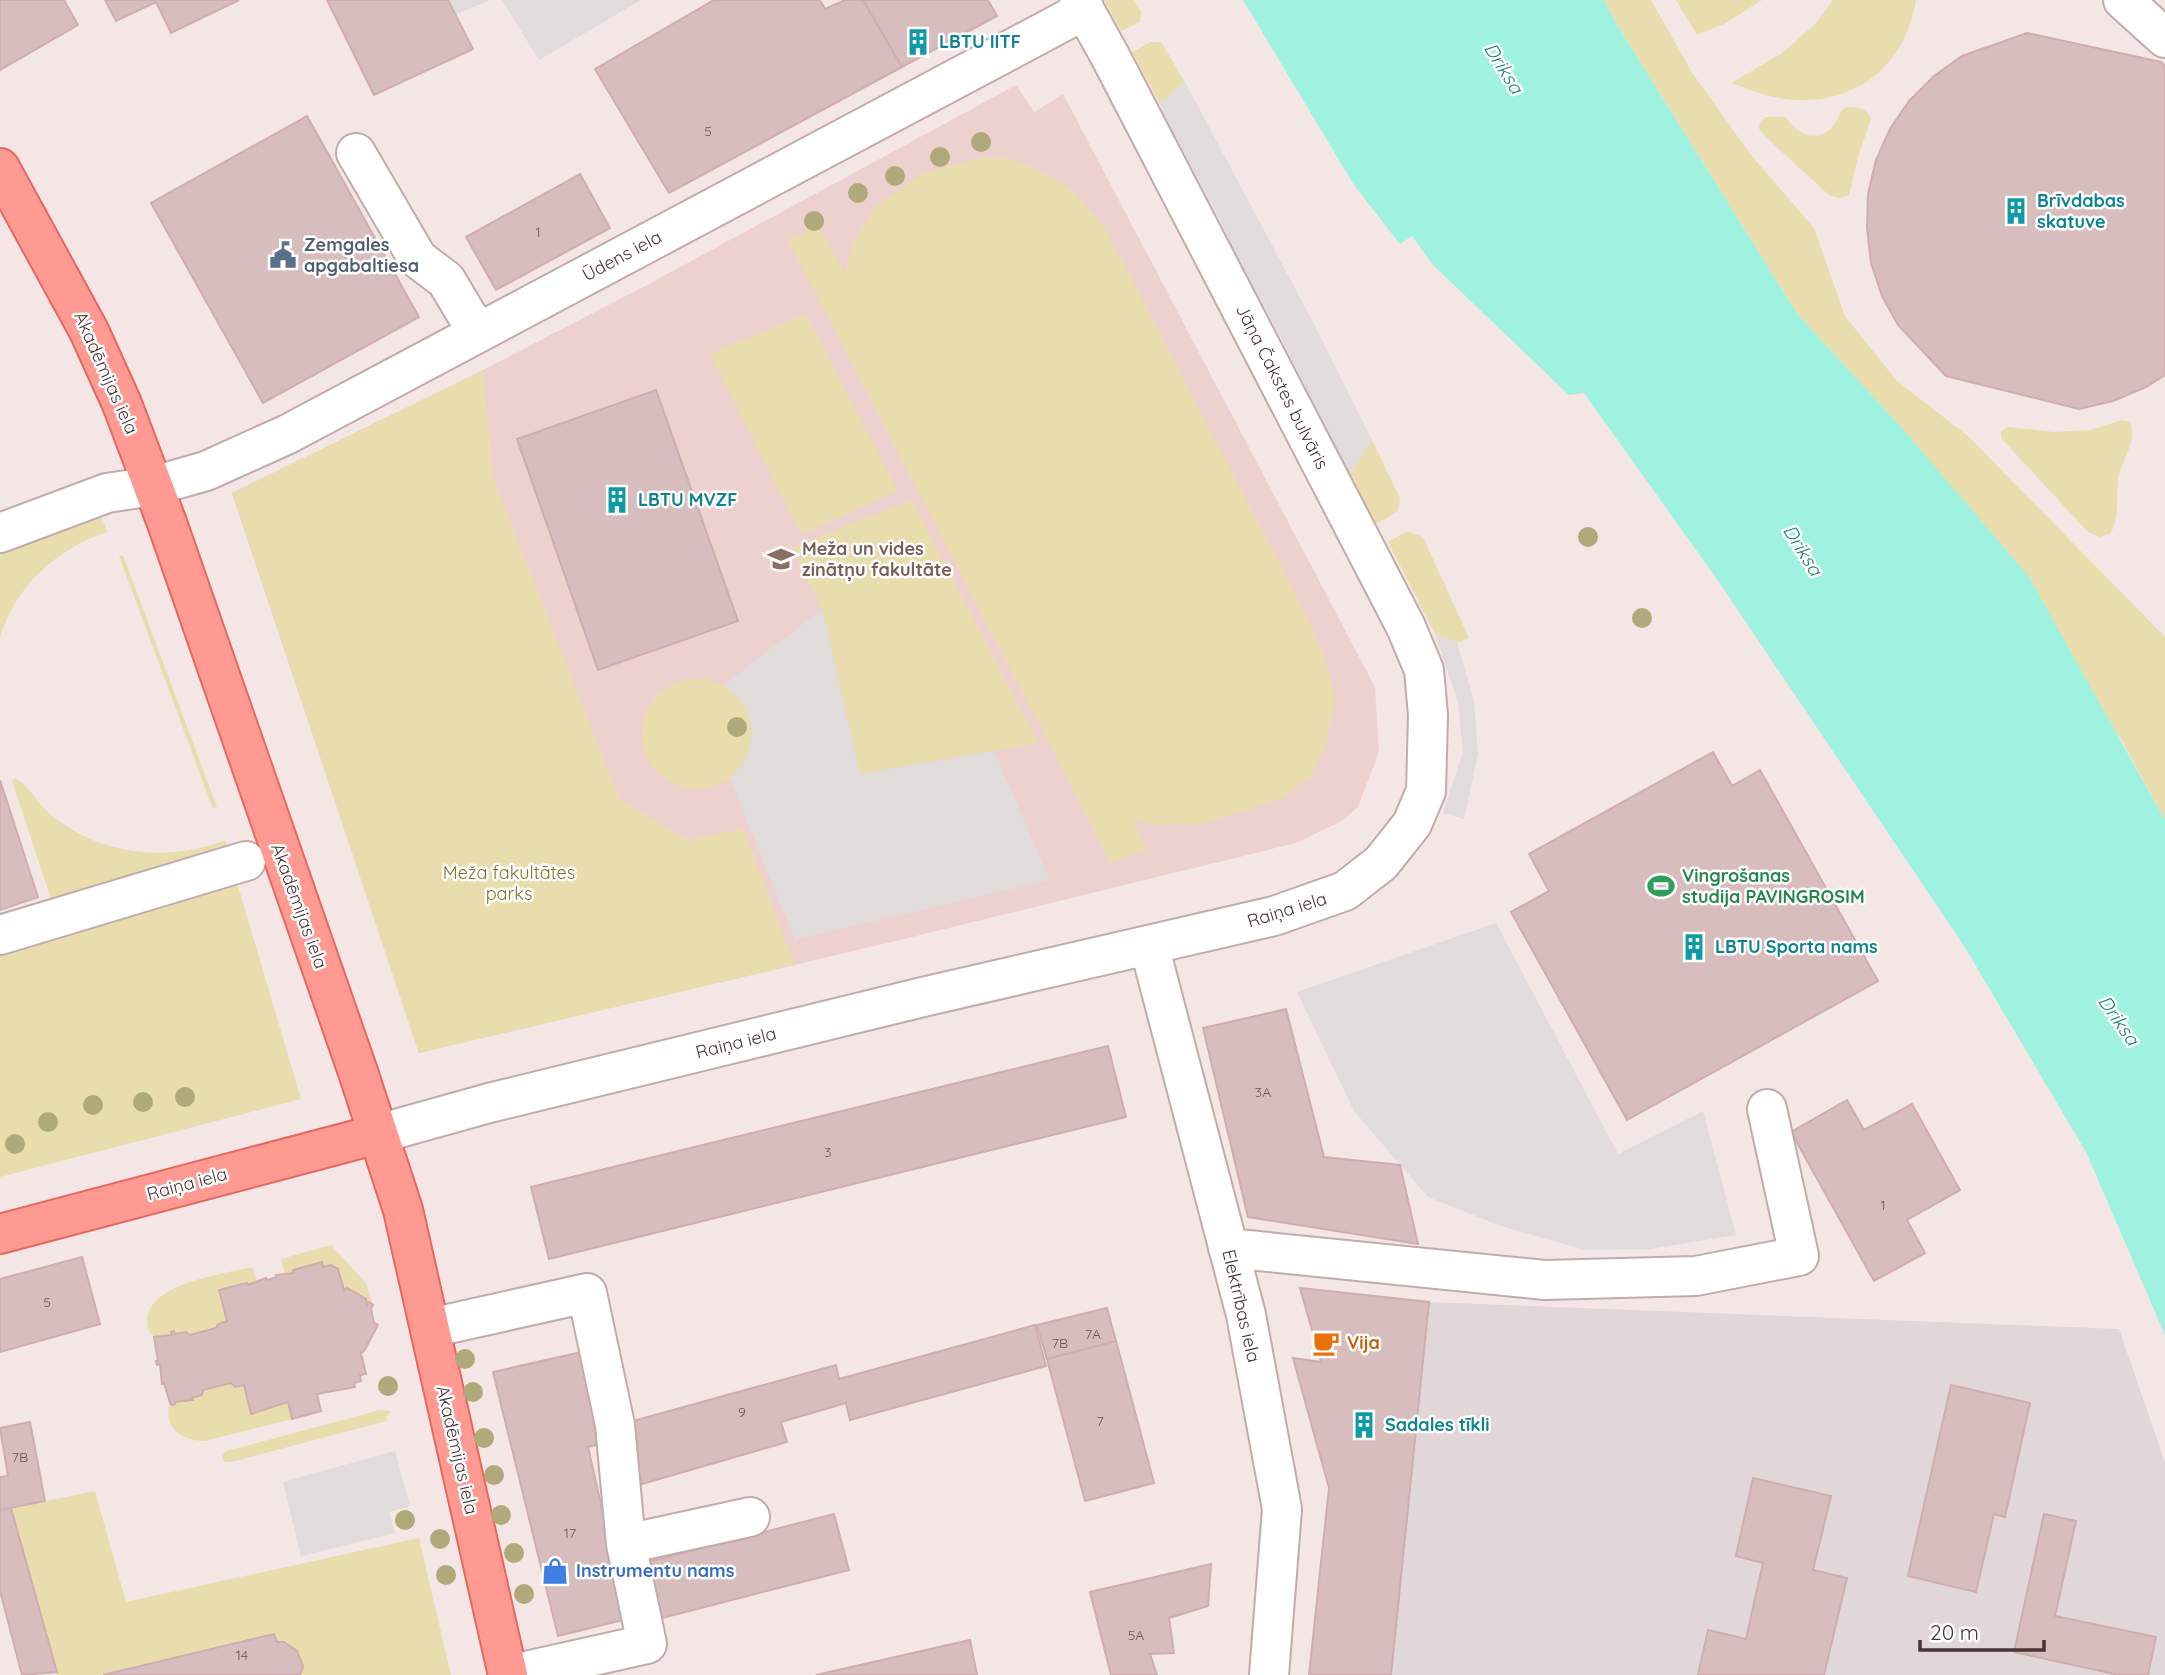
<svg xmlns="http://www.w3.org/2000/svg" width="2165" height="1675" viewBox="0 0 2165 1675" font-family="Quicksand,sans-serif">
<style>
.industrial{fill:#e2d7d8}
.education{fill:#edd1cf}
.green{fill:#e9ddad}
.parking{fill:#e1dbdb}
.water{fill:#9ff2df}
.building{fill:#d8bdbe;stroke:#d0adaf;stroke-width:2}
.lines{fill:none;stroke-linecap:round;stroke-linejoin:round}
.minor-casing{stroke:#c2abab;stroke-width:42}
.major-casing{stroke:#e76760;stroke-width:42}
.minor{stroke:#fff;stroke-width:38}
.major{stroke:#ff9a93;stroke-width:38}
.tree{fill:#b0a97c}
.labels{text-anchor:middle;stroke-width:5;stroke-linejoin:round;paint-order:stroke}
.number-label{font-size:14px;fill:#6a5757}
.culture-label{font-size:18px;font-weight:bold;fill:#0d838f;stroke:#fff;text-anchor:start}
.service-label{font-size:18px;font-weight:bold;fill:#4e5e75;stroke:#fff;text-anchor:start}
.street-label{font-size:18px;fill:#463535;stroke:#fff}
.education-label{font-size:18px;font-weight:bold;fill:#785e54;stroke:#fff;text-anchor:start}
.park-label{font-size:18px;fill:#797726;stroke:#fff}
.leisure-label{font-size:18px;font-weight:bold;fill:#27864d;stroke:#fff;text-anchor:start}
.food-label{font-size:18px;font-weight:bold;fill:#c56008;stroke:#fff;text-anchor:start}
.shop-label{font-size:18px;font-weight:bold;fill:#366cbe;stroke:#fff;text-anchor:start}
.water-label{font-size:19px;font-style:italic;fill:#23846e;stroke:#fff}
</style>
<rect width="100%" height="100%" fill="#f3e6e5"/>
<path class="industrial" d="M1429,1302L2119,1329L2165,1462V1675H1391Z"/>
<path class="education" d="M1016,85L1034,112L1063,94L1375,687L1379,752L1358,807L1342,821L1296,843L904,939L419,1053L232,493L483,370L647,285Z"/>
<path class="green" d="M1104,0H1134L1141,11L1140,22L1121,31Z
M1604,0H1651L1691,71L1751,155L1814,228L1845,316L1897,381L1968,436L2165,637V820L2122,741L1902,428L1798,315L1614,20Z
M1676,0H1762L1726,23L1697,35Z
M1833,0H1916C1905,64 1860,103 1794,100C1772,99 1751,90 1731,83L1781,54L1816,23Z
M1151,42H1161L1185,82L1160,104L1132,52Z
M1846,107C1858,107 1866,107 1871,119L1858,157L1849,195L1839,198L1829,195L1770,141L1759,129L1760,122L1765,117H1786C1797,135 1817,144 1833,126C1839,119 1838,112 1846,107Z
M985,157L1013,159L1046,174L1073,191L1106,230L1305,613L1326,661L1335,700L1326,745L1311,776L1283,798L1202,824L1159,825L1133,820L1146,849L1111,863L788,240L818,226L845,273L853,242L878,205L923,173Z
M806,314L897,490L801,535L710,354Z
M483,370L493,478L619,799L687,840L743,829L795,965L419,1053L232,493Z
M2122,420L2130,422C2138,443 2121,459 2118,480C2116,498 2120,518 2110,534L2099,537L2088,532L2001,438V432L2007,427L2054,432L2091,430Z
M1372,440L1400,498L1398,511L1376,524L1349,474Z
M912,500L1038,743L860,774L822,609L792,548Z
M102,518L107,532C58,548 14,587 0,638V552L89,520Z
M1407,531L1423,537L1469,638L1457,643L1435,634L1388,542Z
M123,555L217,807L213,809L119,556Z
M642 734a55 55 0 1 1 110 0a55 55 0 1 1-110 0Z
M15,778C30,786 37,803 49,813C96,855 169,863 225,840L229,854L54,908L12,781Z
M236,879L301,1099L0,1177V948Z
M331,1245L366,1283L373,1305H367L365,1299L348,1288L344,1290L338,1269L331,1265L323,1267L322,1263L285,1275L281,1259Z
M253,1267L257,1283L219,1290L227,1321L218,1323L216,1328L190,1335L185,1332L175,1334L174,1331L171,1332L172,1335L158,1338L150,1333C131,1285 223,1274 253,1267Z
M231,1383L235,1386L244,1385L251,1414L288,1402L292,1419L205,1441C183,1441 162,1428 170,1403L172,1405L175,1404V1402L192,1400V1398L201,1395L203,1390Z
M380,1410L391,1411L386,1417L387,1421L231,1462H225L222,1458L223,1454L227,1451Z
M95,1491L126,1602L419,1538L451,1675H300C305,1658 295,1643 277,1642L274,1634L103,1675H57L11,1508Z"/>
<path class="parking" d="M448,0H490L455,15Z
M502,0H641L539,60Z
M1185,82L1315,326L1372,440L1349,474L1282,340L1246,276L1220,220L1164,115L1160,104Z
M822,609L860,774L994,751L1050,880L795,940L730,778L742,765L750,749L752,731L748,713L738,697L724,685Z
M1435,634L1457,643L1474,700L1478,754L1464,819L1443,813L1463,752L1458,702Z
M1496,923L1618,1154L1703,1111L1736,1235L1650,1249L1585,1250L1501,1226L1428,1197L1354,1111L1297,992Z
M395,1451L410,1506L389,1512L395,1533L301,1556L283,1482Z"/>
<path class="water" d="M1243,0H1604L1614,20L1798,315L1902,428L2029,577L2165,820V1335L2086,1152L1966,949L1719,582L1584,393L1569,395L1434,266L1412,236L1400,244L1354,185Z"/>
<path class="building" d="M0,0H64L78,25L0,70Z
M105,0H239L171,33L156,2L116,21Z
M327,0H448L473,49L374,95Z
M714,0H820L825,9L845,0H863L902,67L669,193L595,69Z
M863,0H988L997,16L902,67Z
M2027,33L2161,62L2165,66V375L2146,387L2113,401L2079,409L1946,376L1898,325L1882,296L1871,263L1867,228L1868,194L1876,160L1890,129L1909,101L1934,76L1962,56Z
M307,116L419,317L263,403L151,203Z
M580,174L610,228L496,290L466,237Z
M656,390L738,621L598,670L517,439Z
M1713,752L1732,786L1760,770L1878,981L1627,1120L1511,912L1549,891L1529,854Z
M0,780L38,897L0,910Z
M1286,1009L1324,1157L1400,1165L1418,1244L1248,1217L1203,1028Z
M1108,1046L1126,1117L549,1259L531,1187Z
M1847,1100L1864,1130L1912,1104L1960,1190L1907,1220L1925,1253L1874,1281L1791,1132Z
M82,1257L100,1324L0,1352V1279Z
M322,1262L323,1267L331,1265L338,1269L344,1290L347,1288L366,1299L367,1305L369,1302L373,1305L371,1309L374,1323L378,1325L364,1351L361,1353L366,1374L360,1375L361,1381L354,1383L355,1387L317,1394L321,1411L292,1419L288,1402L251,1414L244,1385L235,1387L231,1383L203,1390L202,1395L192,1398L193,1400L175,1402V1404L172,1405L170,1403L164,1383L162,1384L160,1364L157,1365L156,1361H158L154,1337L172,1335L171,1332L174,1331L175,1334L186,1332L190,1335L216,1328L218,1324L227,1321L219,1290L247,1283L248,1285L266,1278V1280L271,1279L277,1277L276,1275L294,1273L293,1270Z
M1300,1288L1429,1302L1391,1675H1309L1329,1488L1293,1358L1321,1362Z
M1107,1308L1116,1341L1047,1359L1037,1325Z
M1035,1325L1046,1366L850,1420L846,1403L781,1422L787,1442L642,1484L626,1423L836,1365L839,1379Z
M1116,1341L1154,1483L1085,1501L1047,1359Z
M586,1351L607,1442L588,1447L627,1619L558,1636L493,1372Z
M1951,1385L2030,1403L2005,1517L1994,1514L1976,1592L1908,1576Z
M30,1422L45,1501L0,1510V1477L8,1476L0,1428Z
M1753,1478L1831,1496L1813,1570L1847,1578L1824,1675H1698L1708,1630L1746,1639L1763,1563L1736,1556Z
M11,1508L57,1672L22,1675L0,1591V1510Z
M834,1514L849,1570L662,1618L648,1562Z
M2044,1514L2076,1521L2055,1616L2156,1637L2148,1675H2119L2014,1652Z
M1211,1564L1208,1606L1169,1618L1174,1653L1150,1654L1157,1675H1111L1090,1592Z
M274,1634L277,1642H284L297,1651L303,1666L300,1675H103Z
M970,1640L977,1675H816Z"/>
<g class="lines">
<defs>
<path id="minor" d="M2123,0L2165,38
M356,153L418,259L446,280L477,332
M0,533L107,493L153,486L206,471L288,434L1085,10
M0,935L246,861
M1149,945L1246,1315L1282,1509L1269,1675
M378,1134L489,1103L923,997L1274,916L1345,891L1381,863L1412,824L1426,791L1428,715L1424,670L1406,627L1110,56L1079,0
M1228,1248L1545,1280L1696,1276L1799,1256L1767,1109
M430,1328L587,1293L615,1425L626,1544
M508,1675L647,1644L626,1544L750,1517"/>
<path id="major" d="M0,168L89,331L122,404L167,523L358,1072L403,1210L508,1675
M0,1234L378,1134"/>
</defs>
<use href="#minor" class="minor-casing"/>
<use href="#major" class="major-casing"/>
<use href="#minor" class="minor"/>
<use href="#major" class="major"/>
</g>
<g class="tree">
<circle cx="981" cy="142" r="10"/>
<circle cx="940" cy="157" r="10"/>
<circle cx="895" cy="176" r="10"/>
<circle cx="858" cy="193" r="10"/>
<circle cx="814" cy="221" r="10"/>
<circle cx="1588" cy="537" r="10"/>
<circle cx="1642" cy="618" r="10"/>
<circle cx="737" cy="727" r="10"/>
<circle cx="185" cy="1097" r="10"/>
<circle cx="143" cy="1102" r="10"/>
<circle cx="93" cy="1105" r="10"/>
<circle cx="48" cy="1122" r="10"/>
<circle cx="15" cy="1144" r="10"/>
<circle cx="465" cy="1359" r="10"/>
<circle cx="388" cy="1386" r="10"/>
<circle cx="473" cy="1392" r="10"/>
<circle cx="484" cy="1438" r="10"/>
<circle cx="494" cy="1475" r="10"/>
<circle cx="501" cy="1515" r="10"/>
<circle cx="405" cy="1520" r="10"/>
<circle cx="440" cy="1539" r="10"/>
<circle cx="514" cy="1553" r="10"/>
<circle cx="446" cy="1575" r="10"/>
<circle cx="524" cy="1594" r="10"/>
</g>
<defs>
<symbol id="building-bare" viewBox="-9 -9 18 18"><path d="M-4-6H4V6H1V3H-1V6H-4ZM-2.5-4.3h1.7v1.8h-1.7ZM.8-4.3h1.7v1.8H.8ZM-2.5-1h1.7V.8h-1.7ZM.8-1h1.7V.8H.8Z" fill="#0f9aa8" stroke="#fff" stroke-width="2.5" paint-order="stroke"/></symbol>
<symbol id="civic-bare" viewBox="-9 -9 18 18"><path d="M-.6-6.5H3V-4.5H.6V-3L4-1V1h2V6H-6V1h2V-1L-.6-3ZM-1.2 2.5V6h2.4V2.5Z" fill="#5c6f8a" stroke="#fff" stroke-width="2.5" paint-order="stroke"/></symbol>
<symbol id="university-bare" viewBox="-9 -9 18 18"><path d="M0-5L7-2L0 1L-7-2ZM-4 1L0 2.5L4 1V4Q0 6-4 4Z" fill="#8d6e63" stroke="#fff" stroke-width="2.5" paint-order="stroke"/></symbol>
<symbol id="stadium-bare" viewBox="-9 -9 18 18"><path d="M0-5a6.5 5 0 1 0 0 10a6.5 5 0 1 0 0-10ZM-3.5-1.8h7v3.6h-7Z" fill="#2e9e5b" stroke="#fff" stroke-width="2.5" paint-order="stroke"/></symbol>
<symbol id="cafe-bare" viewBox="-9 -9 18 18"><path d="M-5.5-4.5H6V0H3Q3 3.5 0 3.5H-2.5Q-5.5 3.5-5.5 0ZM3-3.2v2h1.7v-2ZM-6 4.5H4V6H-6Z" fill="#e8710a" stroke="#fff" stroke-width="2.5" paint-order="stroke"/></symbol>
<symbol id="shop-bare" viewBox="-9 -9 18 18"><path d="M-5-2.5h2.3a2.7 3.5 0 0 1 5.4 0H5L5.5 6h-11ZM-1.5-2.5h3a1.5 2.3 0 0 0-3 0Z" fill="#3f7fe0" stroke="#fff" stroke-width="2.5" paint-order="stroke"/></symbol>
</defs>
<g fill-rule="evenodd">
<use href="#building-bare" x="899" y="23" width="38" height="38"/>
<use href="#building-bare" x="1997" y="192" width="38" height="38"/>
<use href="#civic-bare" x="264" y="236" width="38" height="38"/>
<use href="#building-bare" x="598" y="481" width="38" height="38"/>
<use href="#university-bare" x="762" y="540" width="38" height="38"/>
<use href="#stadium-bare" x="1642" y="867" width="38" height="38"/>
<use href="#building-bare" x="1675" y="928" width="38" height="38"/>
<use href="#cafe-bare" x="1307" y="1324" width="38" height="38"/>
<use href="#building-bare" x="1345" y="1406" width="38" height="38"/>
<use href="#shop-bare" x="536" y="1552" width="38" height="38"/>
</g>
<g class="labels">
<g class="number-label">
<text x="708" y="136">5</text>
<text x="538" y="237">1</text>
<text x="1263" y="1097">3A</text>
<text x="828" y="1157">3</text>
<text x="1883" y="1210">1</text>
<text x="47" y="1307">5</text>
<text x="1093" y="1339">7A</text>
<text x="1060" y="1348">7B</text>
<text x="742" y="1417">9</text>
<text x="1100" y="1426">7</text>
<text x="20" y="1462">7B</text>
<text x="570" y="1538">17</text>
<text x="1136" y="1640">5A</text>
<text x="242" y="1660">14</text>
</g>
<g class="culture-label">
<text x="939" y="48">LBTU IITF</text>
<text x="2037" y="207">Brīvdabas<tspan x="2037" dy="21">skatuve</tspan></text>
<text x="638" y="506">LBTU MVZF</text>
<text x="1715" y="953">LBTU Sporta nams</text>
<text x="1385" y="1431">Sadales tīkli</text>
</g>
<g class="service-label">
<text x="304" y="251">Zemgales<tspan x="304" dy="21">apgabaltiesa</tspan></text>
</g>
<g class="street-label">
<text transform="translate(622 256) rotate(-28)" y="6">Ūdens iela</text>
<text transform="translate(106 373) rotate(66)" y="6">Akadēmijas iela</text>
<text transform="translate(1282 387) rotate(63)" y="6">Jāņa Čakstes bulvāris</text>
<text transform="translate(299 906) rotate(70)" y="6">Akadēmijas iela</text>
<text transform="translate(1287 910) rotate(-17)" y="6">Raiņa iela</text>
<text transform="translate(736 1043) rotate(-14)" y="6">Raiņa iela</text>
<text transform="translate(187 1184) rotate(-15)" y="6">Raiņa iela</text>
<text transform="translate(1241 1306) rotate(77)" y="6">Elektrības iela</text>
<text transform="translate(457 1450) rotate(77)" y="6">Akadēmijas iela</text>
</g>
<g class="education-label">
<text x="802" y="555">Meža un vides<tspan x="802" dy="21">zinātņu fakultāte</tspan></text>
</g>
<g class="park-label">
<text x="509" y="879">Meža fakultātes<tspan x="509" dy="21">parks</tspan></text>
</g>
<g class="leisure-label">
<text x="1682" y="882">Vingrošanas<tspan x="1682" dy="21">studija PAVINGROSIM</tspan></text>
</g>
<g class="food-label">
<text x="1347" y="1349">Vija</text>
</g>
<g class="shop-label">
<text x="576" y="1577">Instrumentu nams</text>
</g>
<g class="water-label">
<text transform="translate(1504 68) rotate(58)" y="7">Driksa</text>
<text transform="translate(1803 550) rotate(58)" y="7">Driksa</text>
<text transform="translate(2119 1020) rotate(55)" y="7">Driksa</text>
</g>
</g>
<path d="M1920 1640v10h124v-10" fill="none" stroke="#463535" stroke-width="3.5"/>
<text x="1930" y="1640" font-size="21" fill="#463535" stroke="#ffffff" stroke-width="5" paint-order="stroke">20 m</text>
</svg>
